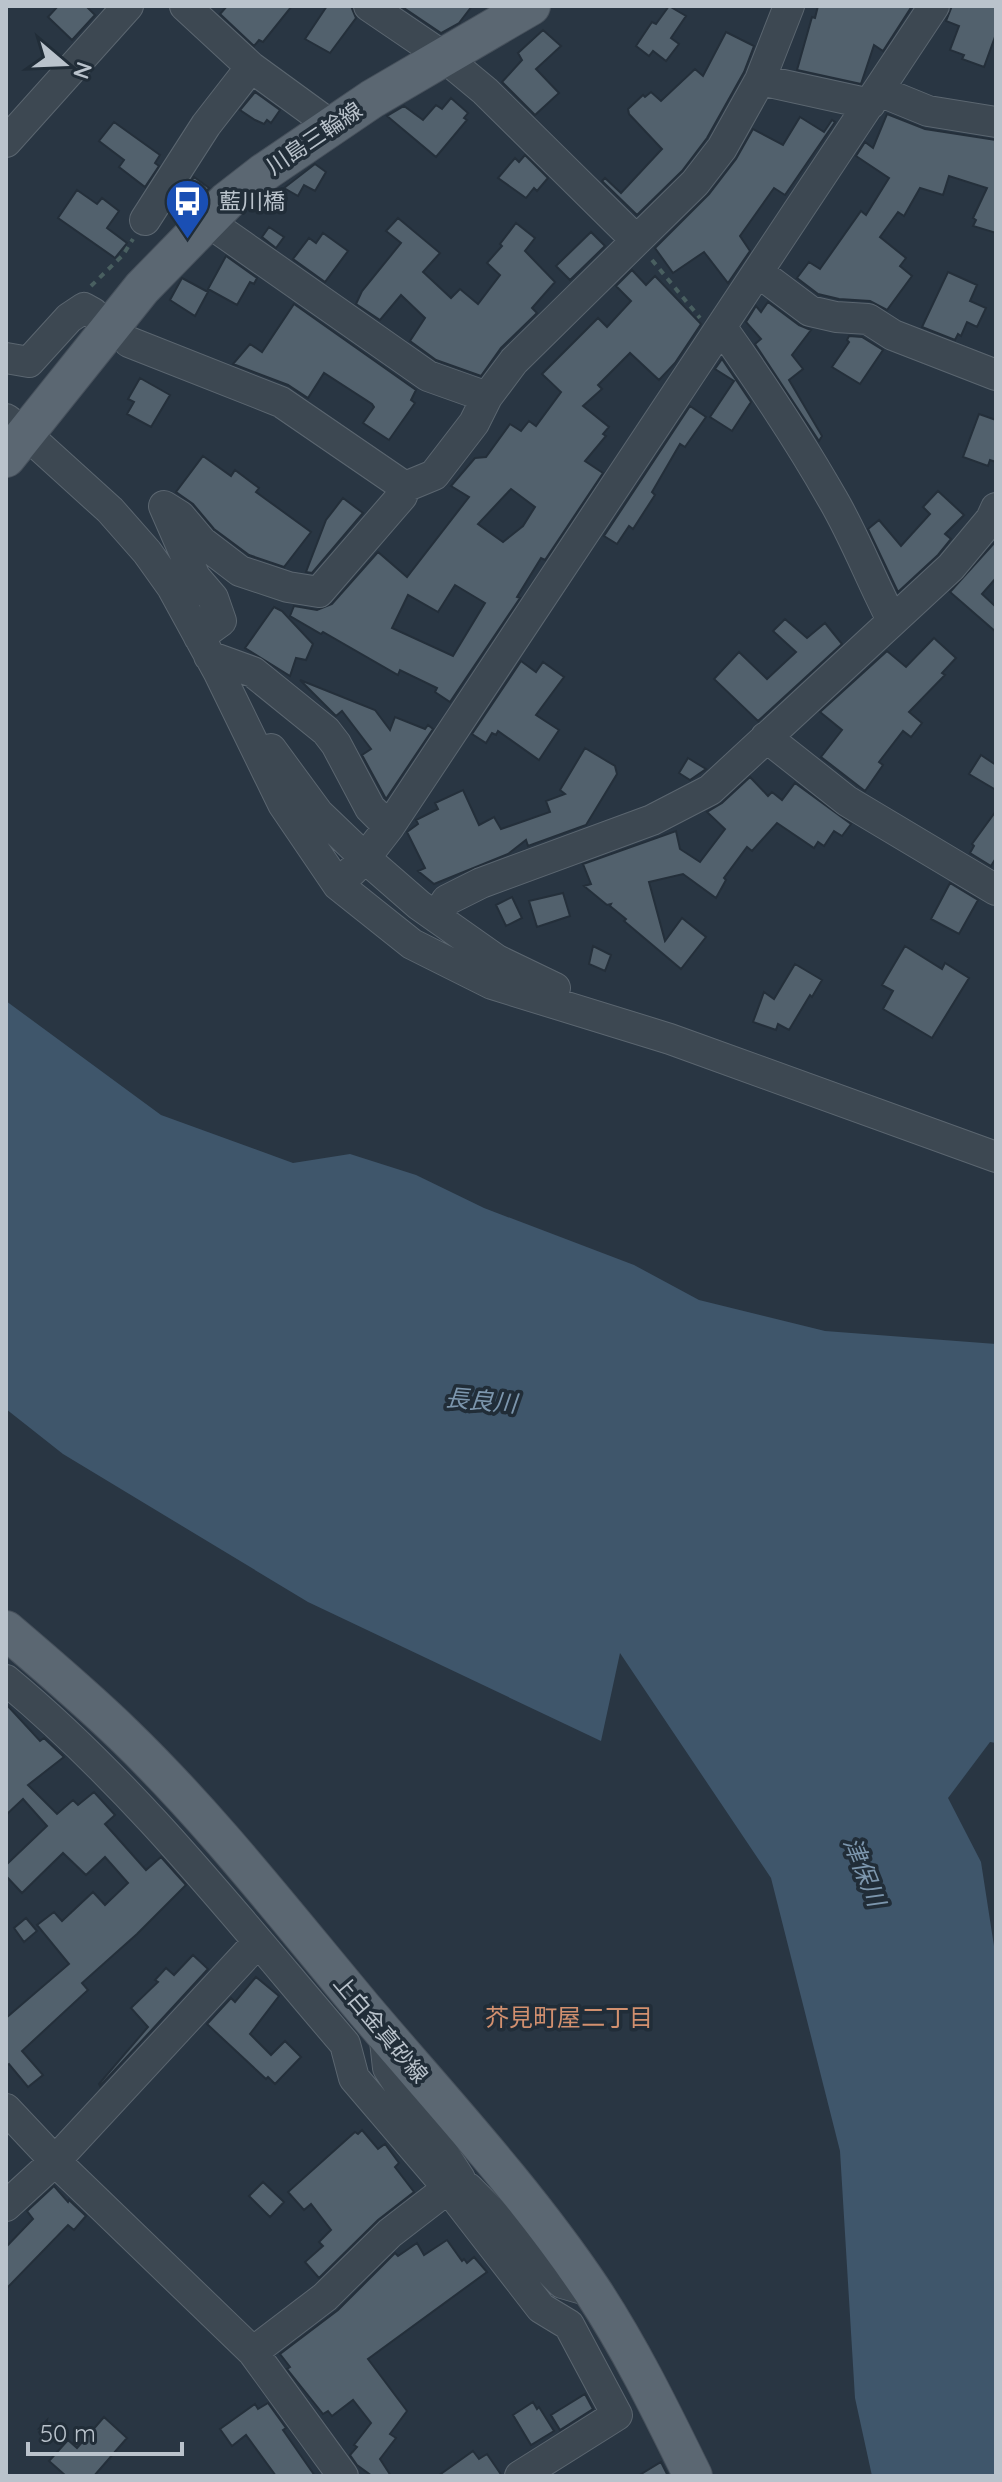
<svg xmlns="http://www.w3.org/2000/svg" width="1002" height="2482" viewBox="0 0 1002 2482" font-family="Quicksand,'Noto Sans JP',sans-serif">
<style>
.water{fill:#3f566b}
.building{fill:#52616d;stroke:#242f3a;stroke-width:2;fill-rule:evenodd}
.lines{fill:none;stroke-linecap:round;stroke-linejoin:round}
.minor-casing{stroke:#5b6670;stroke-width:32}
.major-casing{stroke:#47515c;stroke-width:40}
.path{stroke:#495f60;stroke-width:4;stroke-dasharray:6 6;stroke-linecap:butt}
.minor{stroke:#3d4852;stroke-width:30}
.major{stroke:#5b6772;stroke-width:38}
.labels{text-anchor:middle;stroke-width:7;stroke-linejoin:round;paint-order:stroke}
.street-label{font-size:22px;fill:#bac3cc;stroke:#212d38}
.poi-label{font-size:22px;fill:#bac3cc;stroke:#212d38;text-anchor:start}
.water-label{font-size:24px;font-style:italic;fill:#7c96ad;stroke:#212d38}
.neighbourhood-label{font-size:24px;fill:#d2906f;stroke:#212d38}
</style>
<rect width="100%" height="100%" fill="#293643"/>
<path class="water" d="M6,1001L161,1115L293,1163L350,1154L416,1175L484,1208L634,1265L699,1300L825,1331L996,1344V1743L990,1742L948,1798L981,1862L996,1959V2476H872L855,2398L840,2151L771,1878L620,1653L601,1741L308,1602L63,1454L6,1409Z"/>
<path class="building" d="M58,6H86L95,15L72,40L48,17Z
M227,6H292L263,42L259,40L254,46L220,14Z
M327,6H351L356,18L330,53L305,39Z
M401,6H472L459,23L441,33Z
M669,6L686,16L671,38L679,44L666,61L653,51L649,56L636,46L652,22L656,24Z
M818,6H912L883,51L874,45L861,84L797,70L812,17L815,18Z
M952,6H996V34L984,67L962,59L964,55L950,50L959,26L946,21Z
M543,30L561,46L536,69L559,93L535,115L502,82L522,60L518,53Z
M726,32L754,46L744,72L707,138L682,171L637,215L602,181L605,178L621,193L662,149L629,114L628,109L643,95L645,97L651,92L661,101L695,69L703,76Z
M255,92L280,110L271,123L267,120L264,124L255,120L240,110Z
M451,98L468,113L464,118L467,120L436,157L387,116L404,106L423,120L436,105L442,109Z
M887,114L925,129L996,140V233L973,226L976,220L973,218L987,188L949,176L943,195L920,188L904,216L898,212L880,237L906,258L900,266L912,276L887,310L870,301L839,299L818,294L797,278L809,262L820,269L861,211L866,215L889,178L856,156L865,142L873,148Z
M800,117L824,132L832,120L835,122L785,195L774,188L740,236L750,251L728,283L704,252L673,273L655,248L709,194L736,159L753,129L783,145Z
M114,122L160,155L155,163L159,166L145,187L119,167L124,160L99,141Z
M525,155L548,178L537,191L534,188L526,198L498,178L515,158L519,162Z
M315,164L326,172L315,191L304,185L298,196L284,188Z
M194,177L209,188L189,209L178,201Z
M77,190L97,204L102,198L119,211L107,228L127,243L115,258L58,218Z
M398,218L440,253L423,272L451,298L460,289L478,304L500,275L487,263L502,246L500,244L516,223L535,238L525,251L555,282L532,308L537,313L501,348L481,376L436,360L410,341L425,318L401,295L380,320L356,304L362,291L401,243L386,231Z
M269,227L284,237L276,248L262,237Z
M591,232L605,246L570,280L556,266Z
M323,233L348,251L325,282L293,259L309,238L316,243Z
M226,256L257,278L254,284L250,282L237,305L208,289Z
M632,270L646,285L655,276L701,324L675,363L659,380L630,353L598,385L602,389L583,406L609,427L603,434L606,436L585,461L603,473L545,560L541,558L517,597L520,598L450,702L435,692L437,688L400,670L398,675L323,632L321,634L290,616L294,606L317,610L332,604L378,552L407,577L469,497L451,486L475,458L486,457L510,424L521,431L529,421L536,426L561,392L542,374L598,318L607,327L631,301L616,286ZM511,489L535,507L523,526L503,542L478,524ZM455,585L485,603L453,656L392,628L408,595L438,612Z
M948,272L977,285L970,301L986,308L977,327L967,322L961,336L958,334L955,340L922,327Z
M182,278L208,292L195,316L170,300Z
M768,302L799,325L811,330L792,355L803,369L789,380L822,436L819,441L755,344L761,339L746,322L756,306L761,312Z
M294,304L416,390L411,400L415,403L389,440L363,423L374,407L372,404L324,373L308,398L288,385L233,364L250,344L262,352Z
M849,336L862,337L883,350L860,384L832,367L849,342L847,340Z
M722,359L751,402L732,431L710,417L734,381L715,369Z
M140,378L170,395L151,427L127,414L134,402L128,399Z
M690,406L706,417L685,447L680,444L652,492L655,495L633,529L629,526L617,544L604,536Z
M979,414L996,420V462L990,460L988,466L963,457Z
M203,456L231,476L235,470L259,488L256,492L311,532L284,567L249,555L214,529L193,504L176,492Z
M938,491L964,515L945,534L951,539L938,555L898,592L868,529L879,520L901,546L930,514L923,507Z
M343,498L363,513L312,573L306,572L326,520Z
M996,541V578L982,594L996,607V632L950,592Z
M274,607L282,611L313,644L306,660L296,658L290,676L245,648Z
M785,619L807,638L825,623L842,644L758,721L714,679L739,652L767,679L796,652L773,631Z
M934,638L956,658L942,673L945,675L909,712L922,723L911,737L903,731L879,762L883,765L865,791L821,757L842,730L820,712L887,651L906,667Z
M521,661L536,672L543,662L564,677L536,715L559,730L539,760L498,731L496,735L492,733L486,743L472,734Z
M300,680L375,710L390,730L395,717L425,729L428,725L433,729L386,799L362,755L371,749L342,711L336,716Z
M585,748L615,766L617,774L586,825L528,846L526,840L508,854L434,884L418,871L425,868L407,832L418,824L416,820L438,809L435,803L463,790L479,825L494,817L501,829L550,812L546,801L565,794L560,790Z
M981,755L996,765V790L969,774Z
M688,758L706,769L690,780L679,773Z
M750,777L768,796L772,792L782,800L795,783L851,824L842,836L834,831L824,846L818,842L814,848L777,823L752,851L747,847L724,878L726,880L716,898L683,874L649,882L665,941L682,918L706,937L681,969L624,921L626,919L610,906L611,904L607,905L584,886L591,884L583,864L676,831L680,849L700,862L725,829L707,812L722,803Z
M996,811V858L991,866L970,853L974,846L972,844Z
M950,883L978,900L959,934L931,919Z
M563,893L570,916L537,927L529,901Z
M512,897L522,918L506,926L496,905Z
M593,946L611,955L605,971L589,964Z
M905,946L942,969L945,963L969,978L932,1038L883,1009L893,991L882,985Z
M795,964L822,980L812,997L810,995L789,1030L778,1024L776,1030L753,1022L764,992L774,999Z
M6,1704L40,1741L44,1738L64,1757L28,1785L57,1814L73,1800L78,1805L94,1792L115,1815L105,1824L146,1870L161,1857L186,1885L137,1934L82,1983L88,1990L22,2051L43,2075L28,2087L9,2064L6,2066V2018L69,1964L37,1925L54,1912L62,1921L93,1892L105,1905L128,1883L105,1857L86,1875L63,1853L22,1893L6,1876V1865L47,1826L23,1799L6,1815Z
M26,1918L37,1931L24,1942L14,1928Z
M193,1955L208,1969L100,2086L99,2084L148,2027L131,2008L158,1982L155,1980L166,1968L174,1975Z
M256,1977L279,1996L250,2034L271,2055L285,2041L301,2057L275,2084L268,2077L266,2079L207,2024L231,1998L235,2002Z
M362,2130L378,2149L385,2144L399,2163L395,2167L414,2192L378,2220L319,2278L305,2262L323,2246L319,2242L331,2230L311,2204L304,2210L288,2192L355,2132L358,2134Z
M263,2182L284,2202L270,2217L249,2196Z
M54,2186L68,2202L69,2200L86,2216L74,2230L68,2225L6,2289V2247L33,2219L27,2211Z
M447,2240L462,2261L464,2259L467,2263L474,2257L487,2272L368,2359L407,2411L390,2434L396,2438L380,2459L391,2476H372L357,2465L350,2455L357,2447L354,2445L371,2423L353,2400L332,2416L328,2411L323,2414L287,2369L290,2367L280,2354L338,2310L395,2253L398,2256L417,2243L424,2255Z
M585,2394L593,2409L560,2430L551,2415Z
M533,2402L537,2409L539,2407L554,2431L531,2445L513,2415Z
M268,2403L286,2428L283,2430L315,2476H276L246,2435L232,2446L220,2429L255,2404L258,2409Z
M104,2417L127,2438L94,2476H66L49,2461L68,2440L77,2448Z
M473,2451L479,2459L487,2454L502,2476H438Z
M661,2462L668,2476H638Z"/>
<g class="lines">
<defs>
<path id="minor" d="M185,6L251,67L321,118L325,129
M369,6L444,57L485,91L636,240
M760,80L870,104
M879,91L928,111L996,122
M6,142L128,6
M145,220L206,125L251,67
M207,221L428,376L487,397
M758,272L810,311L836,317L868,319L893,335L996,375
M722,328C761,383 799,440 832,498C855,537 871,580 892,620
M129,342L281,402L405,487
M6,358L29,362L69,318L84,308L93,313
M6,419L25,433L110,510L147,552L172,587L218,671L283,804L338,885L412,944L492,984L670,1039L996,1157
M199,637L221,621L213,598L195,577L164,506L180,516L202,542L240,571L288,587L319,592L402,496L405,487L434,475L474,423L487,397L514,361L695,183L722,148L760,80L789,6
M209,656L253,672L326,731L336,744L370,808L389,827
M766,737L847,801L996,890
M271,749L318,813L365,858L419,905L497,960L555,988
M338,885L365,858L389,827L934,6
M436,917L447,900L481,883L652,820L710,790L951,567L991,519L996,508
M6,1680C134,1786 237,1918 345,2044L354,2078L448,2188L541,2308L569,2325L617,2415L520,2476
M6,2109L55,2161L253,2352L343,2476
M468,2188L562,2283L593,2292
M6,2206L55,2161L258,1942
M253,2352L325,2297L390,2233L460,2179L388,2068L384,2032"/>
<path id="major" d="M6,458L142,288L227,201L263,173L372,99L531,6
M6,1630C46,1664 86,1698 124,1735C210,1818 286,1916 363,2008C441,2100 525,2190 592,2290C631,2349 662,2413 693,2476"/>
</defs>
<use href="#minor" class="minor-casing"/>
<use href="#major" class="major-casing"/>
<path class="path" d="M652,260L700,318
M91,286L123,255L133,239"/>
<use href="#minor" class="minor"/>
<use href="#major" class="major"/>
</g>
<defs>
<symbol id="bus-pin" viewBox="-11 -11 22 30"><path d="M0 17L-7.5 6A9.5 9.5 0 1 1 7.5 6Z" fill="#1a4fb4" stroke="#212d38"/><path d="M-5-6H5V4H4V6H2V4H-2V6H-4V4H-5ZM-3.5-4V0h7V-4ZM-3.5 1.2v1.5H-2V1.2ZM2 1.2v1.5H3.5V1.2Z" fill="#fff"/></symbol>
</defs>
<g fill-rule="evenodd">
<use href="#bus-pin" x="162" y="176" width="51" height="69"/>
</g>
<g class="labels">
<g class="street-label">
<text transform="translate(314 138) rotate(-34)" y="8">川島三輪線</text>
<text transform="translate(381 2029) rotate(50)" y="8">上白金真砂線</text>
</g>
<g class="poi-label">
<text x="219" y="209">藍川橋</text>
</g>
<g class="water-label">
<text transform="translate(481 1401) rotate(5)" y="8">長良川</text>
<text transform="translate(864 1872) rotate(68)" y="8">津保川</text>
</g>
<g class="neighbourhood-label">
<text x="569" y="2026">芥見町屋二丁目</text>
</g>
</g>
<rect width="1002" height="2482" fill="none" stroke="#bac3cc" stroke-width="16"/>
<g transform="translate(64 64) rotate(109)" stroke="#212d38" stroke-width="6" paint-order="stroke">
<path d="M0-6L14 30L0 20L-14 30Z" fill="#bac3cc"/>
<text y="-12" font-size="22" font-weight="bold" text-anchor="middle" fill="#bac3cc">N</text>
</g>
<path d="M28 2442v12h154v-12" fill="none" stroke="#bac3cc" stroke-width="4"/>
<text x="40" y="2442" font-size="24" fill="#bac3cc" stroke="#212d38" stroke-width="6" paint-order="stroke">50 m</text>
</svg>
